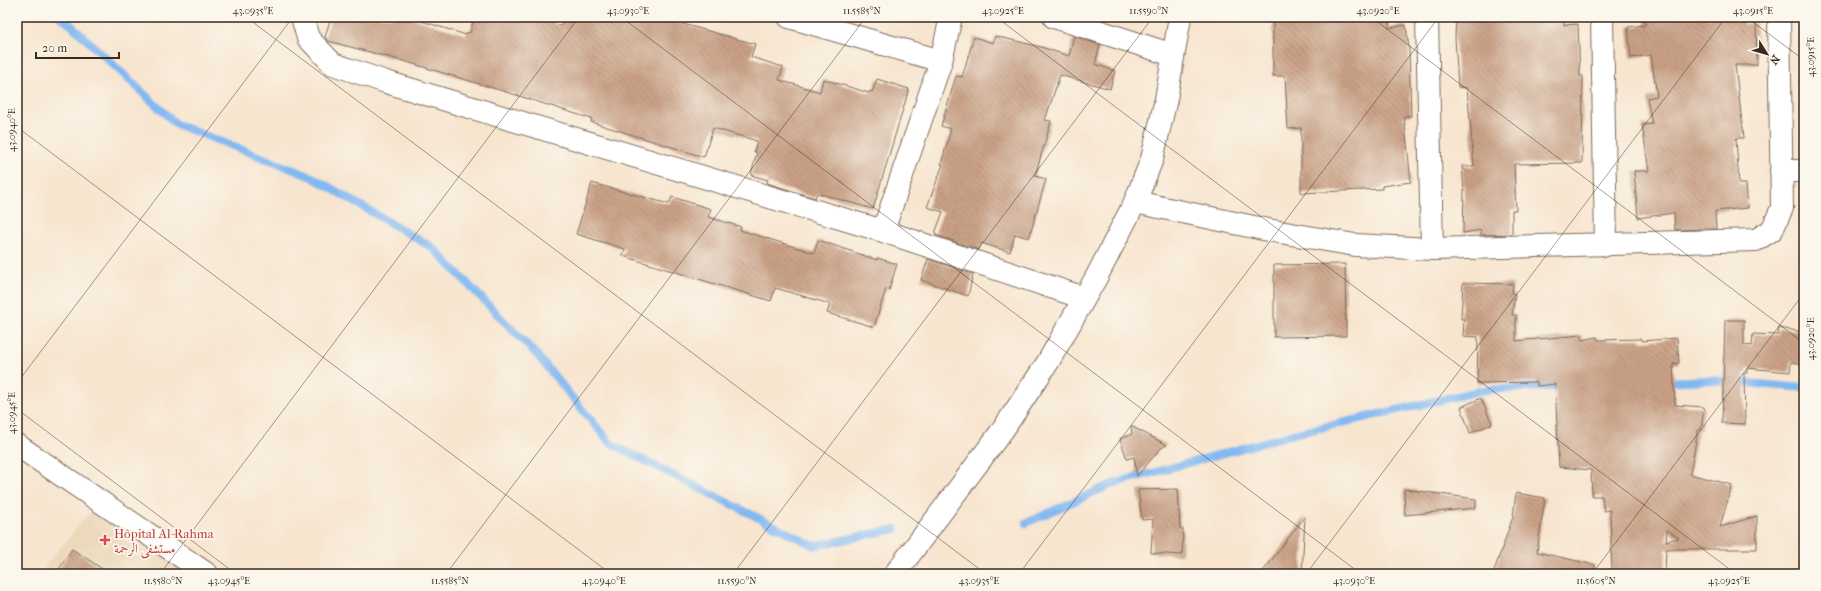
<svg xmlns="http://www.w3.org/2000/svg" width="1821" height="591" viewBox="0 0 1821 591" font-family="'IM FELL French Canon',Amiri,serif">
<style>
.built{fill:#ecd8ba}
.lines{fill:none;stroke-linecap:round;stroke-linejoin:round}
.stream{stroke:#82b8f1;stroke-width:8}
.building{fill:url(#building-back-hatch);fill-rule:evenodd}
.minor-casing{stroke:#7d6b5c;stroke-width:24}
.tertiary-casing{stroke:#7d6b5c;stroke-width:24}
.minor{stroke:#fff;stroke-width:22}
.tertiary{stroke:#fff;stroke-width:22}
.ticks{fill:none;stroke:#3b2a1e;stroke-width:1;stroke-opacity:0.45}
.health-dot{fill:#e0444e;stroke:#fbf7ec;stroke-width:1.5}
.labels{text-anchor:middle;stroke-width:3.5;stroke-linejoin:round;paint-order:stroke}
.health-label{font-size:13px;fill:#be3a42;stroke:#fbf7ec;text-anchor:start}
.neatline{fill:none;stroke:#3b2a1e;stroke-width:1.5}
.ticks-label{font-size:10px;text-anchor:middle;fill:#3b2a1e}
</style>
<defs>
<pattern id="building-back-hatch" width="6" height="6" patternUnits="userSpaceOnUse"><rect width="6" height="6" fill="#caa186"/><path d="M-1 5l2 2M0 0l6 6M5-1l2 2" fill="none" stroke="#a5836d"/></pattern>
</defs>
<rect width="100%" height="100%" fill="#fbf7ec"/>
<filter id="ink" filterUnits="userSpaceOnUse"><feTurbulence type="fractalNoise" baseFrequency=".025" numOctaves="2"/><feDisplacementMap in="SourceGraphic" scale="8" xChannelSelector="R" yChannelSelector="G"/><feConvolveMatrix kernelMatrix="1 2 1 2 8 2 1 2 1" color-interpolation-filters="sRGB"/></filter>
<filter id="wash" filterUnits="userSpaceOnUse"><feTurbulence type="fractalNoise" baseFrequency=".012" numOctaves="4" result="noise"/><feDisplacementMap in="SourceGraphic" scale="16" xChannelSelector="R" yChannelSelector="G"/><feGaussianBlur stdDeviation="0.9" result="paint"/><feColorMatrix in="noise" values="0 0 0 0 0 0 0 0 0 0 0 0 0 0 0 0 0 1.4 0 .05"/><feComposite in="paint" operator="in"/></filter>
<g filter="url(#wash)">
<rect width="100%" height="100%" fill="#f7e5cf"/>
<path class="built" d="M95,506L192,574H39Z"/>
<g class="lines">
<path class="stream" d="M60,17L66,20L176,124L312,177L433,248L537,355L610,443L814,546L895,529
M1663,382L1711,380L1804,388
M1026,523L1112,484L1294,434L1483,390L1565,386"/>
</g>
<g id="blocks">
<path class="building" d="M331,17H409L466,35L467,32L470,33L474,17H531L561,26L564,17H658L755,44L751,57L783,67L779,80L820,92L823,79L869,93L870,91L872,92L877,79L909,89L873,209L817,193L815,198L767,183L768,180L751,175L757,152H754L757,141L713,128L704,157L591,122L592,119L516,95L407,62L328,41L325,37Z
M1299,17H1389V28L1406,25L1409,49L1411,116H1404L1411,182L1382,186V189L1301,193V128L1288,129L1285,76H1273V19H1299Z
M1456,17H1563L1564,25L1578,24L1580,76H1583L1582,163L1514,164L1516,210H1512V234L1481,235V230L1463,233L1464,191L1462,166H1474L1467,88L1458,87L1455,37Z
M1644,17H1743V24L1756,23L1757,65H1735L1744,138H1736L1739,184H1746L1748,208L1715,211L1716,229L1675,230L1674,213L1638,218L1634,171H1649L1642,125L1652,124L1647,98L1657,96L1651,55L1631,58L1628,27L1645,25Z
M995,36L1041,47L1069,56L1074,36L1100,45L1095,64L1115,71L1110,89L1060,75L1045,120L1051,121L1035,176L1046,179L1029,238L1015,234L1010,252L981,243L979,250L936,235V233H935L943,212L927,207L943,164H941L951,129L941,126L956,76L962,77L974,37L993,43Z
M592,183L669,204L672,197L711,209L708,217L741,227L740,230L814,253L818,240L877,260V258L897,264L889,290L886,289L874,327L827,313L830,304L775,288L771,301L623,256L625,249L576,234Z
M928,259L973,274L968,296L921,280Z
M1345,264L1346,336L1274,337V265Z
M1463,283L1513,284L1512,293L1515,294L1512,315H1516V341L1582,335V340L1597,337L1598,340L1641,339L1642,341L1677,338L1679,363L1673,364L1675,405L1704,407L1701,430H1698L1690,474L1732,485L1720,527L1757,516V549H1666L1665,574H1612L1610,510L1604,511L1602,496H1592L1591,470L1559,467L1555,384L1537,386V382L1477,383L1478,337L1463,336L1464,319H1461ZM1667,530L1679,538L1666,541Z
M1725,320H1744V345L1752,346L1753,334L1778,335L1779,328L1804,332V364L1791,362L1790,372L1747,368V373H1744L1745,424L1722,423Z
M1481,398L1492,424L1470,433L1461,407Z
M1131,426L1167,445L1161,448L1137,476L1134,457L1127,459L1120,439L1132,434Z
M1178,489L1180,529H1183L1182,555L1151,553L1153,519L1142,520L1138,490Z
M1404,489L1476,499V508L1405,515Z
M1516,493L1545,498L1537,552L1595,565L1594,574H1493L1513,517Z
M1305,516L1302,574H1261Z
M72,549L110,574H56Z"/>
</g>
</g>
<g filter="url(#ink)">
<use href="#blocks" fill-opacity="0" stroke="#7d6b5c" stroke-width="1"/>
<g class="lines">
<defs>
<path id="minor" d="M302,17L308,38L333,64L386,82L883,231L941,61L951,17
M789,17L941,61
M1054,17L1173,55
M1427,17L1432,249
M1602,17L1606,245
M1781,171H1804
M1135,202L1268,230L1355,245L1432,249L1756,240L1772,230L1782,208L1779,17
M883,231L1084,298
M17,445L207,574"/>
<path id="tertiary" d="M895,574L1004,428L1048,362L1097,276L1135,202L1152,159L1166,99L1180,17"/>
</defs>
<use href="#minor" class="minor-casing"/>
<use href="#tertiary" class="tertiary-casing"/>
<use href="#minor" class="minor"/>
<use href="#tertiary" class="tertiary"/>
</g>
</g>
<path class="ticks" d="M246,17L986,574M621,17L1361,574M996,17L1736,574M1371,17L1804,343M1746,17L1804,60M17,127L611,574M17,383L293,17M17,409L236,574M160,574L579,17M446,574L866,17M733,574L1153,17M1019,574L1439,17M1306,574L1726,17M1592,574L1804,293"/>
<path class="health-dot" d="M103 534h4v4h4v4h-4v4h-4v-4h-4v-4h4z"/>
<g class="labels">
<g class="health-label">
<text x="114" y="538">Hôpital Al-Rahma<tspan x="114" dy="15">مستشفى الرحمة</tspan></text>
</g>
</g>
<rect width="1821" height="591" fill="none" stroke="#fbf7ec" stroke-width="44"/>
<g transform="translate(1767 54) rotate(127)" stroke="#fbf7ec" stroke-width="3" paint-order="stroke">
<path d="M0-3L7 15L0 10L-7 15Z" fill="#3b2a1e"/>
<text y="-6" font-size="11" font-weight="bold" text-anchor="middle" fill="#3b2a1e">N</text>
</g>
<path d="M36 52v6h83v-6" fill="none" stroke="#3b2a1e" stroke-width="2"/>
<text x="42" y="52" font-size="12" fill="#3b2a1e" stroke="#fbf7ec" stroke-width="3" paint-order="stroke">20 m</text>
<rect x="22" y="22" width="1777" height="547" class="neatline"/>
<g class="ticks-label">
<text x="253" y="14">43.0935°E</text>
<text x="628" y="14">43.0930°E</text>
<text x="862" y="14">11.5585°N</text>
<text x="1003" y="14">43.0925°E</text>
<text x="1149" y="14">11.5590°N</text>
<text x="1378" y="14">43.0920°E</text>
<text x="1753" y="14">43.0915°E</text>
<text transform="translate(1810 57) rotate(-90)" y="4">43.0915°E</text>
<text transform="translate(11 130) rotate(-90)" y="4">43.0940°E</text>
<text transform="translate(1810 339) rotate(-90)" y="4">43.0920°E</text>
<text transform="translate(11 413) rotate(-90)" y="4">43.0945°E</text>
<text x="163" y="584">11.5580°N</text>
<text x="229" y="584">43.0945°E</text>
<text x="450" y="584">11.5585°N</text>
<text x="604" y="584">43.0940°E</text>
<text x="737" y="584">11.5590°N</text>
<text x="979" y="584">43.0935°E</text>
<text x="1354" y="584">43.0930°E</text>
<text x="1596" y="584">11.5605°N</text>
<text x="1729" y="584">43.0925°E</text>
</g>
</svg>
